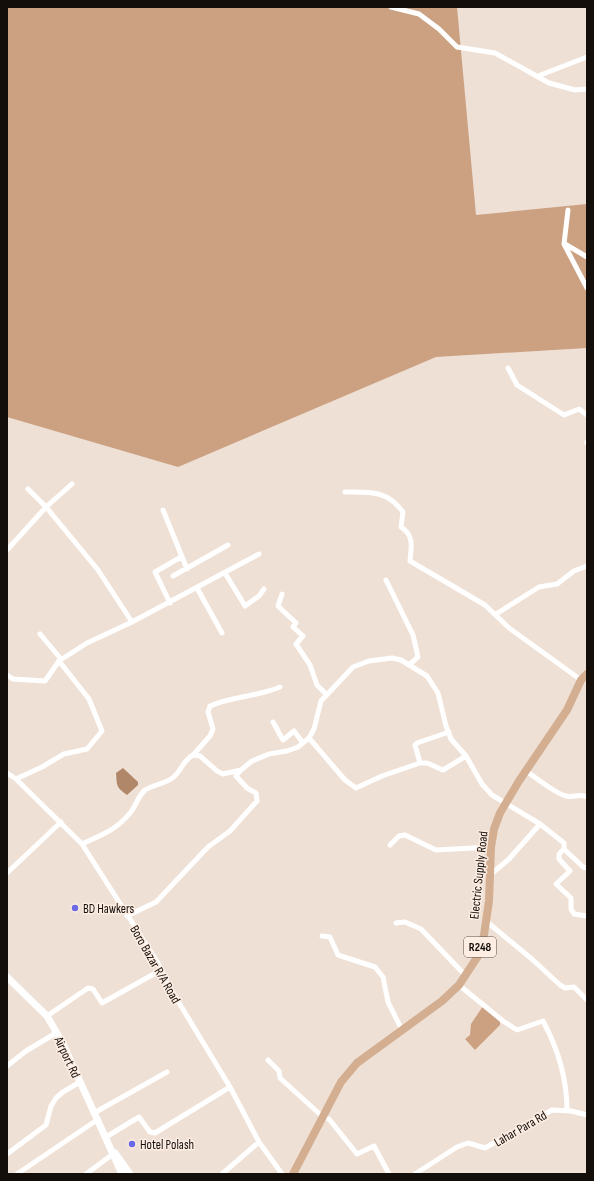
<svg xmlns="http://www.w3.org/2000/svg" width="594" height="1181" viewBox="0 0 594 1181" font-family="'Sofia Sans Condensed',sans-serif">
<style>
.forest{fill:#cba182}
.water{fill:#b08869}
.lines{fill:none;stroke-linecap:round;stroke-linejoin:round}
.minor{stroke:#fff;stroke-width:5}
.secondary{stroke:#fff;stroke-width:7}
.primary{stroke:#d3ae90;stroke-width:8}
.poi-dot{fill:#6a68e2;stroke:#fdede2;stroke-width:1.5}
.labels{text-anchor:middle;stroke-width:3;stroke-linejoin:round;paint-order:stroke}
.shield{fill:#fdede2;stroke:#59514b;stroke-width:1}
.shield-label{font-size:12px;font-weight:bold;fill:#130e0a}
.street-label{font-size:13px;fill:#130e0a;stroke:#fdede2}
.poi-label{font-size:13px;fill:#130e0a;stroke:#fdede2;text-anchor:start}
</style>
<rect width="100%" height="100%" fill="#efe0d5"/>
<path class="forest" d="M7,7H457L476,215L587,204V348L436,357L178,467L7,417Z
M483,1006L500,1021V1025L475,1050L465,1039L470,1035L471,1024Z"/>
<path class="water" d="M123,768L138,782V785L127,795C116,787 117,786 116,773Z"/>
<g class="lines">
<path class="minor" d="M391,7L419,14L439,29L457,47L495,53L549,83L575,90L587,89
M538,76L587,57
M568,210L564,244L587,288
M565,244L587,257
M508,368L517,385L564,415L579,409L587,415
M587,442V443
M28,489L46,507L98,570L132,622
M345,492C370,492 387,490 403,512L401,527C415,536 411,548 410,561L485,605L509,628L581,680
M163,510L187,569
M7,550L46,507L72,484
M225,573L245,606L259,596L264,589
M173,576L228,545
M386,580L413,635L418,657L410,664
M197,588L222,633
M282,594L278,606L296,623L293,627L303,636L296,644L310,665L317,685L326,694
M170,603L155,572L181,557
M496,614L539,587L557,584L574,571L587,566
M40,634L61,659
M7,675L13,679L45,681L59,661L87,643L132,622L259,554
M273,722L283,740L294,731L303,743
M309,738L345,780L356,788L382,776L420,763L415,745L417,743L449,732
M193,755L210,736L213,729L208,712L210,706C232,696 257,697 280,687
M420,763H427L443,770L466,756
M526,771C535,777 556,794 566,796C573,798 579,793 587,797
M7,773L16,779L82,844L158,963L170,988L230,1087L259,1142L282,1174
M16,779L42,767L64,754L87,749L102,731L89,699L59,661
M82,844C103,834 115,831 130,813C136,806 138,796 145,790C153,785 163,784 171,779C181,773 182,761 193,755L200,756L217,771L223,774L241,770L252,761L269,754L287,751L298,747L309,738L314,729L321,701L353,667L369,661L392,658L401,660L427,676L438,693L446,726L451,739L466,756L482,784L492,795L540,824L564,843V849L583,867L587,868
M390,845L399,836L405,835L436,850L491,847
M564,849L559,854V859L570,871L556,884L571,898V909L574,914L587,916
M7,873L61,822
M490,875L509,859L540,824
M127,916L156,902L208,847L230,831L257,801L256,793L247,788L236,776L241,770
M486,921L533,960L560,985L565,988L574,987L587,1000
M396,923L405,922L421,929L466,976
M322,936L330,937L338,955L375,967L383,977L388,1002L402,1030
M459,985L503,1021L517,1030L543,1021C558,1049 567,1078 567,1110
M47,1016L88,988L93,989L102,1003L161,970
M268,1060L279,1071L280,1078L323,1117L329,1119L357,1154L374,1146L389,1174
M7,1066L26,1051L56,1033
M94,1113L167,1072
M106,1137L139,1117L150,1132L155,1133L230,1087
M7,1154L46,1125L51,1106L56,1098L63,1092L80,1082
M17,1174L97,1120
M86,1174L113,1154
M222,1174L259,1142
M415,1174L457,1147L468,1143L485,1148L552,1110L571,1111L587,1115"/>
<path class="secondary" d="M7,977L47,1016L62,1042L122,1174
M115,1153L130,1174"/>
<path class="primary" d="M293,1174L341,1082L357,1063L442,1001L459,985L478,956L484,935L489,901L491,847L494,829L500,813L519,781L567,710L581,680L587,674"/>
</g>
<g class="poi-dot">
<circle cx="75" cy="908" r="4"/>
<circle cx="132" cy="1144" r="4"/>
</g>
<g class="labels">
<rect class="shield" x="464" y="937" width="32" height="20" rx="3"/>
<g class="shield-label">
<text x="480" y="951">R248</text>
</g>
<g class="street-label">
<text transform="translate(478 875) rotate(-84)" y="5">Electric Supply Road</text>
<text transform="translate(156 964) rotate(60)" y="5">Boro Bazar R/A Road</text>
<text transform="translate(68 1057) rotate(65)" y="5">Airport Rd</text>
<text transform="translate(520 1128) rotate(-30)" y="5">Lahar Para Rd</text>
</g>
<g class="poi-label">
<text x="83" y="913">BD Hawkers</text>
<text x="140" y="1149">Hotel Polash</text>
</g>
</g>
<rect width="594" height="1181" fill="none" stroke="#130e0a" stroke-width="16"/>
</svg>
